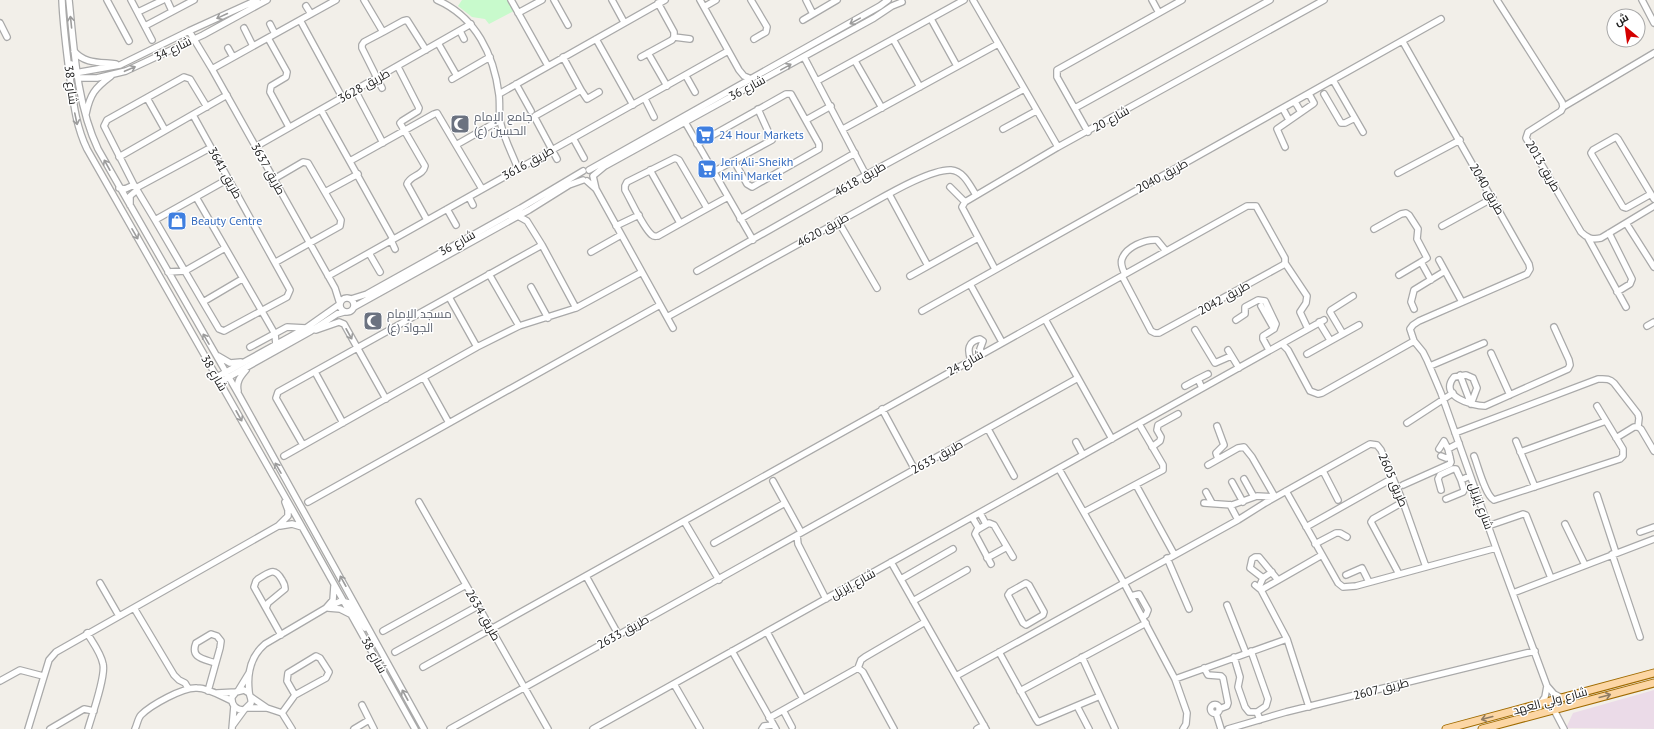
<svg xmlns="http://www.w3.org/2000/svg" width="1654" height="729" viewBox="0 0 1654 729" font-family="'PT Sans',Cairo,sans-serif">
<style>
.industrial{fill:#ebdbe8}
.park{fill:#c8facc}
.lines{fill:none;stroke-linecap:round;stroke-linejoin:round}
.minor-casing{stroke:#a9a9a9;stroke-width:8}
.major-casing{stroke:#a06b00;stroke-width:9}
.minor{stroke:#fff;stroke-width:5.5}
.major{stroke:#fcd6a4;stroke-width:7}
.oneway{stroke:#9c9c9c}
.oneway2{stroke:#8f7c63}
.labels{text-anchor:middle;stroke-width:3;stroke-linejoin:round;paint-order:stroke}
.street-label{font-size:12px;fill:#222;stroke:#fff}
.worship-label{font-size:12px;fill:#5b616d;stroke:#fff;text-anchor:start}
.shop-label{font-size:12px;fill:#366cbe;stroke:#fff;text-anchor:start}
</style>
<rect width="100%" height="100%" fill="#f2efe9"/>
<path class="industrial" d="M1654,690V729L1566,728L1573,713Z"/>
<path class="park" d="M462,0H507L514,11L489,24L485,19L472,17L458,6Z"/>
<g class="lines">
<defs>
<path id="minor" d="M62,0C63,24 66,47 69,71C73,98 75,124 87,149L296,516L415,729
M69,0C74,49 77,105 98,149L239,395L424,729
M107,0L129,41
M131,0L152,40
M167,0L172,11
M364,0L383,32L364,42L362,45V48L382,88
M437,0C476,17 494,55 499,95C500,103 499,112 500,120C503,137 512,153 518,169
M511,0L548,66
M554,0L568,25
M612,0L624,22
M700,0L739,70L744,76L751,79
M751,0L767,27L766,32L754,39
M806,0L813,14
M973,0L1058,147
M1152,0L1159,13
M1497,0L1562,102L1563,107L1561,111L1528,132L1526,138L1581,232C1587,238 1592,240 1601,238L1654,206
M1642,0L1654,23
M306,6L311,14
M704,7L716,0
M138,12L163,0
M518,13L542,0
M931,19L957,66
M300,20L342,97
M803,20L837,0
M0,23L7,37
M270,24L275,34
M145,26L194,0
M244,28L253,46
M189,31L212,69L335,288L340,304L306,328L217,377
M460,31L464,39
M383,32L403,21L407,20L426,50
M674,37L690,39
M268,38L287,72L286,77L271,86L270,92L289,127
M596,39L633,105
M893,39L920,87
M1403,42L1529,264L1530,269L1527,274L1419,321L1413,325L1410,329L1414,341L1423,352L1427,360L1441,393L1496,548L1547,686L1554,694L1562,698
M438,43L457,76
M228,48L233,57
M74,51C84,64 101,62 116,64
M648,53L667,86
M641,57L672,40L674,37V32L658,3
M804,57L866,175
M855,61L882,108
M71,64L73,71L79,78H97L126,71L203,35L267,0
M398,67L419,108L418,111L402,121L400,123L425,166C423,176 410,175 407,184L427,220
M212,69L336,0
M75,73L120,65L189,31L257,0
M686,76L695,92
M452,79L490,57
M1333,80L1363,132
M817,81L964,0
M516,84L531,111
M355,90L383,143
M581,90L587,99L599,92
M499,94L665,0
M1324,94L1341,123H1345L1355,118
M147,98L165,130
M645,99L654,117
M1295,102L1301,112
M1563,107L1654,53
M1075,108L1270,0
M1283,109L1289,120
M321,110L393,239
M86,114C90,94 95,88 111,76
M193,115L290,290L287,297L224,331L219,329L203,302
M806,120L831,106
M685,122L753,240
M843,129L998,44
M1003,129L1036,111
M1088,132L1057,77V70L1182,0
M573,138L584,158
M697,144L786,94H791L819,144V149L752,187L747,184L734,161
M456,145L500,120
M255,147L471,24
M1285,147L1277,129L1313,104L1314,103L1309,94
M119,157L227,95
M557,159L535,118V116L581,90L563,57
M350,161L434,114L437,113L482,189
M589,170L880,6L888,0
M650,170L680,223
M713,172L772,140L758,109
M1398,173L1460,140
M228,179L196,197L275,334L276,345
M274,179L303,162L308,163L341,220L340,226L276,262
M587,181L596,189L673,328
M950,187L965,202
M119,188L125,189L134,185
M136,188L210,148
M596,189L593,176L605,166L874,18L892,6L902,2
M325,192L358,174
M889,194L928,266
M1651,194L1628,207L1626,208L1623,207L1592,155L1591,153L1593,150L1616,137L1618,139L1654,199
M196,197L155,220L134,185L104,126L107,120L184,77L190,79L207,107
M469,197L473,205
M130,205V196L137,190
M707,208L679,160L675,158L627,182L625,186V190C631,200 643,228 652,235C654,237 655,236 658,236C681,223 704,210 728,197
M447,209L456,225
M518,216L527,221L542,245L576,308
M740,219L855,153
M155,220L203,302L242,279
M838,221L877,288
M1626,223L1654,267
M616,226L639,215
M1442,226L1493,198
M1374,229L1401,214L1406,213L1409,215L1418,229L1417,239L1427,258L1421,262L1399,275
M1609,233L1632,279L1630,284L1617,292
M1588,238L1626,307
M391,240L395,249
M591,252L621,235
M369,253L380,272
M1439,260L1462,302
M1421,262L1431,280
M995,269L962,207L965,202L1058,147L1324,0
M697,271L866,175L1024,89
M168,272L185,271L225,248
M489,274L519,326
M1125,274C1123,270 1120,264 1122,259C1126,247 1145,239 1157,240L1166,251
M328,276L728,51
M910,276L978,238
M970,284L1002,342
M531,287L548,318
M449,297L477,347
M340 305a7 7 0 1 1 14 0a7 7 0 1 1-14 0Z
M351,299L367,294L521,208L583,171
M1261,306L1274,329
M354,307L529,210L569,185L583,180
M1414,309L1411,302L1414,290L1445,271
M922,311L1441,19
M667,317C733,280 799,243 865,207C885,196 930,169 951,170C964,171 970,186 976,195
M1045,319L1112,439
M1236,320L1245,314V307L1258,300L1265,301L1276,324L1274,329L1263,336V339L1269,350
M1319,322L1330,340
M1647,326L1654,322
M1308,329L1324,320
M316,330L339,322L344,324L386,399
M1195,330L1215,363L1231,356
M1343,334L1330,312L1331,310L1353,296
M1283,345L1288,350L1310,391L1318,394L1322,393L1414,341
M250,347L287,327L306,328
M1228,350L1239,368
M1491,353L1510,395
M1307,354L1359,325
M218,356L230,363L241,362
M971,360C967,350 968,341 980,339L983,341L980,349L982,354
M1430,366L1484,343
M315,372L343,423
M1460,375L1471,404
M424,378L449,423
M1198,379L1208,374
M220,382L311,331L337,314L344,312
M1185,386L1198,379L1202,388
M238,391C236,382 240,377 246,370
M1471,404L1477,388L1473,378L1466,375L1454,377C1438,396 1472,406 1485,406L1568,369L1570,365L1569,360L1554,327
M882,409L915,470
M1407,423L1453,393
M1217,426L1224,445L1216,453L1218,459
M988,429L1014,476
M1455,433L1598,379C1605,379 1609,378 1614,383L1638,414L1639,418L1638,427
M1616,438L1634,427H1638L1641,429L1654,451
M1516,441L1535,487
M1076,442L1083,455
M303,445L276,398L278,392L542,245
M1152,447L1160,441L1161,437L1157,430L1158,425L1178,414
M1439,449L1444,441L1448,449L1459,443
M1520,452L1606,421
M284,456L477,347L519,326L576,308L642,272
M1441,456L1446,458L1450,457
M1474,456C1478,466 1485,495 1494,500L1620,459L1623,456V449L1597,406
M1208,465L1238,448L1244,447L1252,457L1275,497
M1059,469L1124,583L1175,679L1187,713L1186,724L1183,729
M1323,471L1338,500
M1244,479L1254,497
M773,481L801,532
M1232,482L1243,502
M1136,485L1174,554
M1403,485L1450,464L1451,462L1448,449
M1441,490L1438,479L1440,475L1453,469H1456L1461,480L1470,476
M1286,491L1338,583L1343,587L1356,586L1496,548
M1206,492L1212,503
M1597,495L1616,553
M1446,499L1463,492L1464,490L1461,480
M308,502L660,305
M419,502L548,729
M1204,503L1232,505L1257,496L1275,497
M1230,505L1238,520
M1084,512L1163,470V465L1139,424
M980,513L986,524
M972,517L979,529
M684,521L719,580
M1565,524L1585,565
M280,526L292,524L302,527
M1488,526L1523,514L1526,515L1551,578
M1306,527L1393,478
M1640,532L1654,527
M797,535L798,544L826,599
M714,543L785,503
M1315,544L1336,533H1340L1347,537
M1612,554L1640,637
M987,558L1007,547
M1167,558L1189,609
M891,562L986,729
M991,564L975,534L977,530L989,523L994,525L1013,557
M1399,574L1371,522L1373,519L1403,502
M1346,575L1362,568L1369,582
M586,576L618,634
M1263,578L1250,568L1252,559L1255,557H1259L1278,580
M901,579L953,549
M100,583L119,616
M1026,583L1029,585L1044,612L1043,615L1026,625L1023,623L1008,595L1010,592Z
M1255,585L1261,590L1287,639L1309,707
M1259,587L1263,578L1272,572
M1261,590L1322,555
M1513,593L1654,539
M1131,596L1139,594L1148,610L1146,615L1143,617
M913,601L967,570
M1227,605L1246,653
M330,606L341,601L349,603L365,628
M134,608L174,675L179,680L185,683L188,688
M266,608L268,603L285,589C285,585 284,583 282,580C274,566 269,573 258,579L256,581L254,587L281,635
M328,608L340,609L350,614
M383,631L466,585
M767,632L803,699
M87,633C93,643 101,653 103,664C106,676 92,715 88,729
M732,651L776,729
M1251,651L1268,699L1266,706L1257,712L1260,720
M395,652L478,606
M999,652L1036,719L1038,722L1100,696
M1082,657L1115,729
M1234,657L1240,677L1238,687L1245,707L1249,712H1257
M423,667L1247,206H1256L1285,258V263L1283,265L1159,333H1155L1151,331L1122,276
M858,668L861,660L865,657L925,622
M1204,668L1208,675L1221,676L1223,678L1228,703L1227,706L1219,709
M956,676L1238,520L1265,503L1370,444L1377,445L1381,450L1403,502L1426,567
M1175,679L1287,639
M0,681L20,670L43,676
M674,684L700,729
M208,691L220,648L221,641L217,636L211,634L196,643C190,658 204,659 215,663
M238,691L249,673
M1020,691L1146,623
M217,693L236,692
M249,693L244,690L236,692L232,697C231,705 236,710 244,710L251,703C252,698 249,696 249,691C247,673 251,656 265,644L326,608L333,600L334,586
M251,697L267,708
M1540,704L1545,697L1547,686
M1210.5 709a4.5 4.5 0 1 1 9 0a4.5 4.5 0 1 1-9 0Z
M362,705L374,729
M1077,706L1089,729
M247,708H267L282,713L292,729
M783,710L792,727
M1554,710L1564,729
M282,713L295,695L326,678L329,672L320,658L316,656L288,673L287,681L295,695
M1216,713L1221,729
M769,718L858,668L863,672L894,729
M233,725L244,710
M28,729L49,660L56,652L278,526L288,516V510L285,502
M50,729L84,709L94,711
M135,729C137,725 138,718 141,715C151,705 183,687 197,688C208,688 221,696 232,701
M232,729L234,706
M354,729L369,720
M450,729L1078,378
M593,729L1308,329L1300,312L1306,303L1307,296L1285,263
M762,729L764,726L773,725
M977,729L984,725
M1228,729L1286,712L1535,651"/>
<path id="major" d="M1446,729L1654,673
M1482,729L1654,683"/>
</defs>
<use href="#minor" class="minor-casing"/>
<use href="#major" class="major-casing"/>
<use href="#minor" class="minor"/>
<use href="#major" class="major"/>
</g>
<defs><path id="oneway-shaft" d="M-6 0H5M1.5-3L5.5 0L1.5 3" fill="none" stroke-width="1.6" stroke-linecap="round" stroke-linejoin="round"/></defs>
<g class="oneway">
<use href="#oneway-shaft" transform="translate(222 16) rotate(155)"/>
<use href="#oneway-shaft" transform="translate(855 21) rotate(151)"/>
<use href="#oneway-shaft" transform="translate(71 22) rotate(-96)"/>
<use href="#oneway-shaft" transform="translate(786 67) rotate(-29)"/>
<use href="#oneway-shaft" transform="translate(130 69) rotate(-23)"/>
<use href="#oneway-shaft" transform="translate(76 119) rotate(78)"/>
<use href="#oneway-shaft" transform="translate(107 165) rotate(-119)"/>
<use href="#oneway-shaft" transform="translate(135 234) rotate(60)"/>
<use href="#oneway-shaft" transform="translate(349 334) rotate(61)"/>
<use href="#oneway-shaft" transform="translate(206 339) rotate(-120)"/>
<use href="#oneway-shaft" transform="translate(239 416) rotate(61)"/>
<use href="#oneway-shaft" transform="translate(278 468) rotate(-120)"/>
<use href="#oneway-shaft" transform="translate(343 581) rotate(-119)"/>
<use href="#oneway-shaft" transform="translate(405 695) rotate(-119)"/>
</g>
<g class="oneway2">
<use href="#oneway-shaft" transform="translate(1605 696) rotate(-15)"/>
<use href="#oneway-shaft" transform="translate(1487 718) rotate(165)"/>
</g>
<defs>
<symbol id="mosque-square" viewBox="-11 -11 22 22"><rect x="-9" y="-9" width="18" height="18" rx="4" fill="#6b7280" stroke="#fff"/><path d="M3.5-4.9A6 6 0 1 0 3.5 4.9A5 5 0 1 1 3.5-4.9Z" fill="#fff"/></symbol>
<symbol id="supermarket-square" viewBox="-11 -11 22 22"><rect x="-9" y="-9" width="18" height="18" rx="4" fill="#3f7fe0" stroke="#fff"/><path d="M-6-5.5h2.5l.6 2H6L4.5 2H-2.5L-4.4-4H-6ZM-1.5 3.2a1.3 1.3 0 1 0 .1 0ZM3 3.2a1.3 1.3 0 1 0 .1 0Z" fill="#fff"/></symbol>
<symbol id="shop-square" viewBox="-11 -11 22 22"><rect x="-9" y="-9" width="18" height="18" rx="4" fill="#3f7fe0" stroke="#fff"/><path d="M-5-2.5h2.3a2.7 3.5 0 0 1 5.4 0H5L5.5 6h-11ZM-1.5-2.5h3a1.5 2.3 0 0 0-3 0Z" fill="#fff"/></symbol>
</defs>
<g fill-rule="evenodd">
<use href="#mosque-square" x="449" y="113" width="22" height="22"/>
<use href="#supermarket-square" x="694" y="124" width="22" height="22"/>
<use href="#supermarket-square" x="696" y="158" width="22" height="22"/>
<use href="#shop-square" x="166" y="210" width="22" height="22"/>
<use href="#mosque-square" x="362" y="310" width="22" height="22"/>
</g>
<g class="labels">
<g class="street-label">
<text transform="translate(173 49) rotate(-26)" y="4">شارع 34</text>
<text transform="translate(71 85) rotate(83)" y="4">شارع 38</text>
<text transform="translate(364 86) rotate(-29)" y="4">طريق 3628</text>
<text transform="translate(747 88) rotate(-28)" y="4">شارع 36</text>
<text transform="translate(1111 119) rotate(-29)" y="4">شارع 20</text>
<text transform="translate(528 163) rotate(-29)" y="4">طريق 3616</text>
<text transform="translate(1543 166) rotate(60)" y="4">طريق 2013</text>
<text transform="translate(268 169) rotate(61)" y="4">طريق 3637</text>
<text transform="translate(225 173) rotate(61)" y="4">طريق 3641</text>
<text transform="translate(1162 176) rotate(-29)" y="4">طريق 2040</text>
<text transform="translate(860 179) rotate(-30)" y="4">طريق 4618</text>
<text transform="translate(1487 189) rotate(60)" y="4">طريق 2040</text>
<text transform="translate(823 230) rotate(-29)" y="4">طريق 4620</text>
<text transform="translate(457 243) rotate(-29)" y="4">شارع 36</text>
<text transform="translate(1224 298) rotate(-29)" y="4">طريق 2042</text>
<text transform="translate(965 363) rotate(-29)" y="4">شارع 24</text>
<text transform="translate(214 373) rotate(60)" y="4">شارع 38</text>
<text transform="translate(937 457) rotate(-29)" y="4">طريق 2633</text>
<text transform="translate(1393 480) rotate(67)" y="4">طريق 2605</text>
<text transform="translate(1481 506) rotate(70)" y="4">شارع إيزيل</text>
<text transform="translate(853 584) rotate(-29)" y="4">شارع إيزيل</text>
<text transform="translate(483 615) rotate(60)" y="4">طريق 2634</text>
<text transform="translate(623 632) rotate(-29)" y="4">طريق 2633</text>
<text transform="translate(374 655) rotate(61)" y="4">شارع 38</text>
<text transform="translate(1381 689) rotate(-14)" y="4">طريق 2607</text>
<text transform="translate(1550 701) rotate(-15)" y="4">شارع ولي العهد</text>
</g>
<g class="worship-label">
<text x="474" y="121">جامع الإمام<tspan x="474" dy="14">الحسين (ع)</tspan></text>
<text x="387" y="318">مسجد الإمام<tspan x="387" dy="14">الجواد (ع)</tspan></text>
</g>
<g class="shop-label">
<text x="719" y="139">24 Hour Markets</text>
<text x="721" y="166">Jeri Ali-Sheikh<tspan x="721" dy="14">Mini Market</tspan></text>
<text x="191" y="225">Beauty Centre</text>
</g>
</g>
<g transform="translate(1626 28) rotate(331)"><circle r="19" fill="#ffffff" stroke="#a7a7a7"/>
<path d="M0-3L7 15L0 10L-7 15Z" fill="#d40000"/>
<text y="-6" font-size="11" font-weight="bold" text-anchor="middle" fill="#222222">ش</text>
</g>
</svg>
